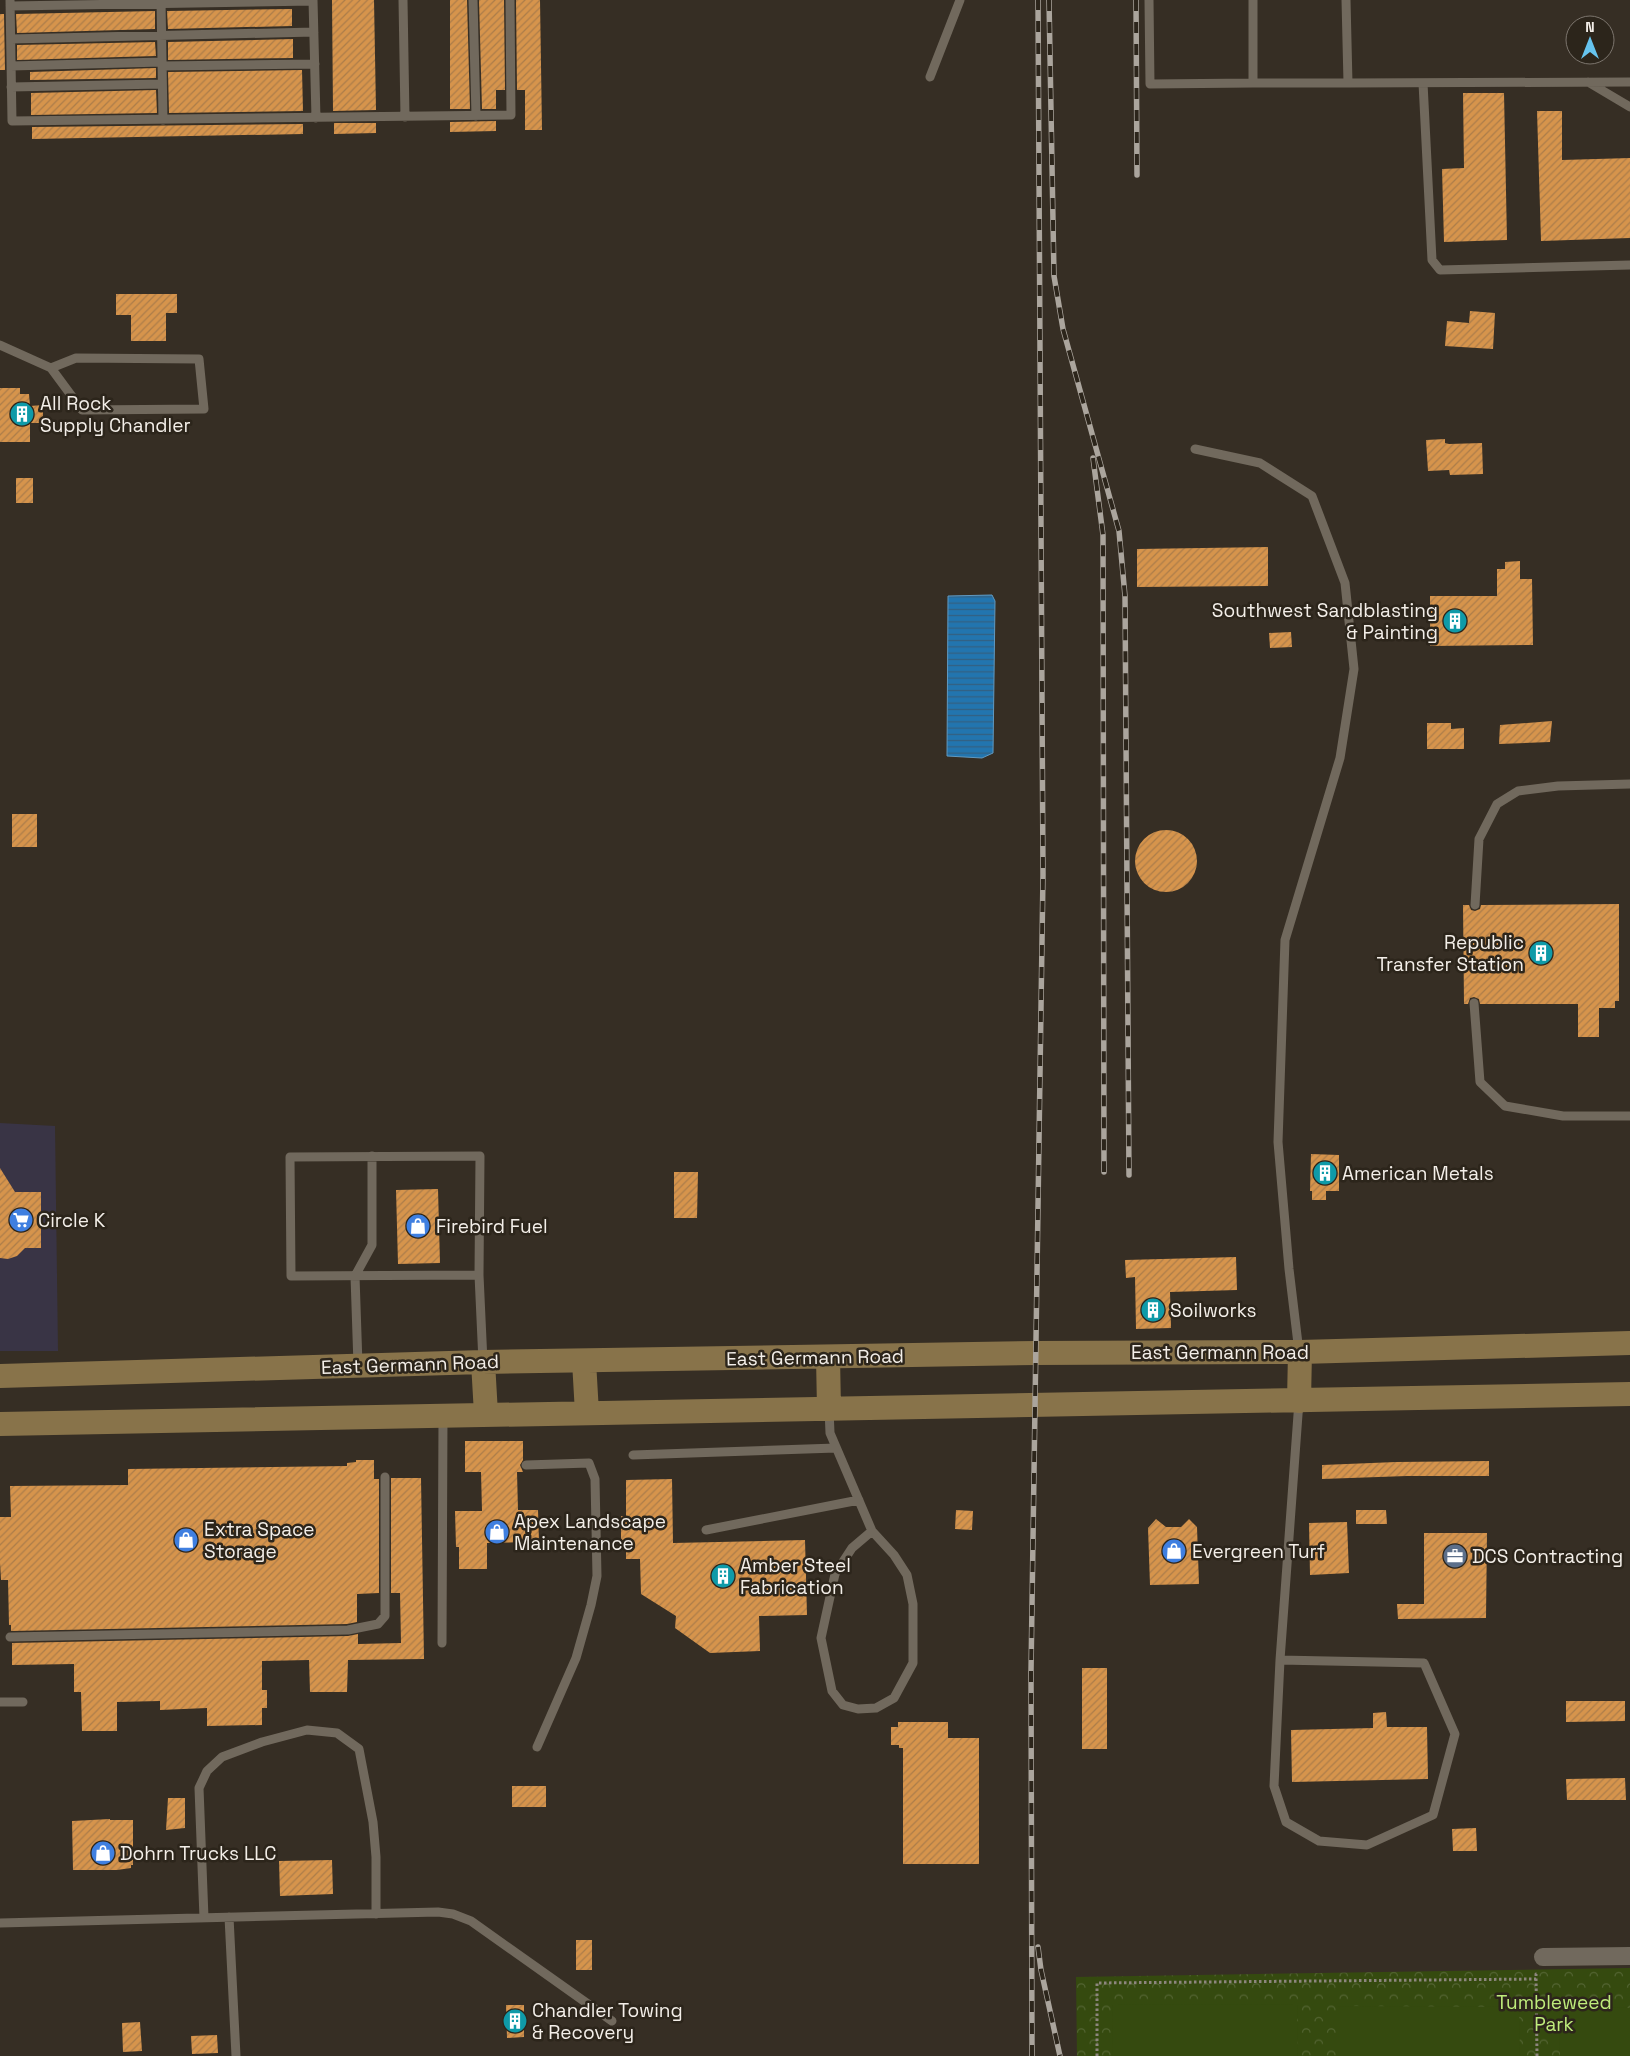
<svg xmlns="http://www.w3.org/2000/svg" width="1630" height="2056" viewBox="0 0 1630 2056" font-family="'Space Grotesk',sans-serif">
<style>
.commercial{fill:#393445}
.park{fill:url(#park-crowns)}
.pitch{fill:#354a0f}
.water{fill:url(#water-rules);stroke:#6199c0}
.building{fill:url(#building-hatch)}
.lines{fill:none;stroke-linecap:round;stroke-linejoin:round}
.path{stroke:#8d867e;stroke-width:3;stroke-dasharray:2.5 2.5;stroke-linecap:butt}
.service{stroke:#71695d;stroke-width:9}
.minor{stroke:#71695d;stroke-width:18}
.secondary{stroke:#88734a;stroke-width:24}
.rail-casing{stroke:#aba59d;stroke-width:5.5}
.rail{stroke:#2c251b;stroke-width:4;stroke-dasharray:11;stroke-linecap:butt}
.labels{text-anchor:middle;stroke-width:5;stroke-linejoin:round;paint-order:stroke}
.poi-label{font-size:19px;fill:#f3eee8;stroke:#2c251b;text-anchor:start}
.street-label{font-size:19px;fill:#f3eee8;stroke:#2c251b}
.park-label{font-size:19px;fill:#beeb7b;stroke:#2c251b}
</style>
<defs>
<pattern id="park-crowns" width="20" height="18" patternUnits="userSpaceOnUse" patternTransform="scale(1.25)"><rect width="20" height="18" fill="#354a0f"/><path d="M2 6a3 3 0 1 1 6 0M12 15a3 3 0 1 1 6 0" fill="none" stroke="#536432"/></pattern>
<pattern id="water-rules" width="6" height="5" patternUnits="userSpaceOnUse" patternTransform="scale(1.25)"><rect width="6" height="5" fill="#2275af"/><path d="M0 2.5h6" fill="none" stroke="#346080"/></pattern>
<pattern id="building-hatch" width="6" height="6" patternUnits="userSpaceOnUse" patternTransform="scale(1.25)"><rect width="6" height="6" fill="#d6944c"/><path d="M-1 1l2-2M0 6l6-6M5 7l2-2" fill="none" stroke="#ac7d4a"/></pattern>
</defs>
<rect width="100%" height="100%" fill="#362e24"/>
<path class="commercial" d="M0,1123L55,1126L58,1351H0Z"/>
<path class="park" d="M1630,1968V2056H1077L1076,1977Z"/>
<path class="pitch" d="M1297,2004L1298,2056H1113L1112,2005Z
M1337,2006L1519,2007L1520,2056H1337Z
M1559,2007L1630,2008V2056H1560Z"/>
<path class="water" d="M992,595L995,601L993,753L982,758L947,756L948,596Z"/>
<path class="building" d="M332,0H374L376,110L333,111Z
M450,0H467L470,109H450Z
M479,0H504L505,90H496V109H482Z
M516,0H540L542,130H525V90H517Z
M292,9V26L168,29L167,11Z
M155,11V29L17,33L16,14Z
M0,14H4L5,70H0Z
M293,39V58L168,60V42Z
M155,42L156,56L17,60V45Z
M156,68V78L30,80V72Z
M302,70L303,111L169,113L168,72Z
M156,90L157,113L31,115V93Z
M1463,93H1504L1507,240L1444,242L1442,169L1464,168Z
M1537,111H1562V160L1630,158V238L1541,241Z
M496,121V131L450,132V122Z
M334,123H376V133L334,134Z
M303,124V134L32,139V127Z
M116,294H177V313H166V341H131V315H116Z
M1470,311L1495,313L1493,349L1445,346L1447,321L1469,323Z
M0,388H20V394H29L30,406L43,405V423H30V442H0Z
M1445,439V443L1449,444L1482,443L1483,474L1450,475L1449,470L1428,471L1426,440Z
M16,478H33V503H16Z
M1268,547V586L1137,587V549Z
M1520,561V579H1532L1533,645L1430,646V596H1497V569H1505V562Z
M1291,632L1292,647L1270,648L1269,633Z
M1552,721L1550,742L1499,744L1500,725Z
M1427,723H1451V729L1464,728V749H1427Z
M12,814H37V847H12Z
M1135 861a31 31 0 1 1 62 0a31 31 0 1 1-62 0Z
M1619,904V1001H1615V1008H1599V1037H1578V1004H1480L1479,999L1474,997L1470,998L1468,1004H1464L1463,905H1469L1471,910L1475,911L1480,909L1481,905Z
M1311,1154L1339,1155V1191H1326V1200H1312V1191H1310Z
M0,1168L15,1192H41V1248H25L17,1256L8,1259L0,1258Z
M674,1172H698L697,1218H674Z
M438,1189L440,1263L398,1264L396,1190Z
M1236,1257L1237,1290L1170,1292L1171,1328L1136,1329L1135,1277L1126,1278L1125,1260Z
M465,1441H523V1460L520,1465L523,1472H517L518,1510H538L539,1542L487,1543V1569H459V1547H456L455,1511H482L481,1472H465Z
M356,1460H374V1479H379V1593L357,1594V1622L347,1624L11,1631V1625H9L8,1580H1L0,1563V1517H11L10,1486L128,1485V1469L347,1466V1463L356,1462Z
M1489,1461V1476H1407L1322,1479V1465L1396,1462Z
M391,1478H421L424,1659L348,1660L347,1692H310L309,1660L262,1661V1690H267V1708H262V1725L207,1726V1708L160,1710V1701L117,1702V1731H82L81,1692H74V1664L12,1665V1643L348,1636L358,1634V1644L401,1643L400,1593H391Z
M672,1479L673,1543L805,1540L807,1615L759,1616L760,1651L710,1653L675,1628L676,1616L641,1594L640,1559H626V1545H621V1516H626V1480Z
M956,1510L973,1511L972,1530L955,1529Z
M1356,1510H1386L1387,1524H1356Z
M1156,1519L1166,1527H1181L1189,1519L1197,1527L1199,1584L1150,1585L1148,1528Z
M1347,1522L1349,1573L1310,1575L1309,1523Z
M1424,1533H1487L1486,1618L1398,1619L1397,1604H1424Z
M1082,1668H1107V1749H1082Z
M1566,1701H1625V1721L1566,1722Z
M1386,1712L1387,1727H1427L1428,1779L1292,1782L1291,1730L1373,1728V1713Z
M898,1722H948V1738H979V1864H903V1748H899V1745H891V1727H898Z
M1625,1778L1626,1800H1567L1566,1779Z
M512,1786H546V1807H512Z
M168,1798H185V1828L166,1830Z
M110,1819V1820H133V1865H131V1868L117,1870H73L72,1821Z
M1476,1828L1477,1851H1453L1452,1829Z
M332,1860L333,1894L280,1896L279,1861Z
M576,1940H592V1970H576Z
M506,2005H524V2037L507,2038Z
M140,2022L142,2051L123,2052L122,2023Z
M217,2035L218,2053L192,2054L191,2036Z"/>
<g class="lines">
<path class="path" d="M1097,2056V1983L1536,1979
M1537,2056L1536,1974H1538"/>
<path class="service" d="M10,0L12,121L511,115L510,0
M161,0L163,120
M313,0L316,118
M403,0L405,117
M473,0L476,116
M1149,0L1150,84L1253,83
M1253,0V83H1348
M1346,0L1348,83L1630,82
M10,6L313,1
M11,39L314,32
M11,66L162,62
M162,66L315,64
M930,77L960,0
M1588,82L1630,107
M1423,83L1432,260L1440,270L1630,265
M11,87L162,84
M0,345L51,368L82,410L204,409L199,359L76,358L51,368
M1195,449L1260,463L1312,496L1345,583L1354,669L1340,758L1285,940L1278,1142L1289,1269L1299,1352
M1475,905L1479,839L1497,804L1518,791L1558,786L1630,784
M1474,1003L1480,1082L1505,1106L1563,1116H1630
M479,1275L291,1276L290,1157L480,1156L479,1275L483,1362
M358,1365L355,1276L372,1245V1156
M829,1409L830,1433L872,1531L894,1555L907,1575L913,1604V1663L894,1698L876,1708L858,1709L843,1705L832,1691L821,1638L835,1574L852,1548L872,1531
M633,1455L836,1448
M526,1465L589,1463L595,1479L597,1576L591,1605L576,1658L537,1747
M706,1530L859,1500
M10,1637L348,1630L378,1624L385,1616V1477
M442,1643L443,1418
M1280,1660L1424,1663L1455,1734L1433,1815L1367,1845L1319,1841L1286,1822L1274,1786L1280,1660L1299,1401
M0,1702H23
M229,1917L236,2056
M204,1918L199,1788L207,1771L222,1757L262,1742L307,1730L337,1733L359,1749L373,1822L376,1857V1914
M0,1923L438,1912L453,1914L471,1921L612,2021"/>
<path class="minor" d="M1543,1957L1630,1956"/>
<path class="secondary" d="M828,1357L829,1409
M584,1361L587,1413
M483,1362L486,1414
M0,1376L483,1362L1035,1353L1300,1352L1630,1343
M1299,1401L1300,1352
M0,1424L1630,1394"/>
<defs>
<path id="rail" d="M1049,0L1054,276L1063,329L1119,531L1125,596L1129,1175
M1136,0L1137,175
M1093,458L1103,535L1104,1172
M1038,1947L1041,1970L1060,2056
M1032,2056L1031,1672L1043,875L1038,0"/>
</defs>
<use href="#rail" class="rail-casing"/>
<use href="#rail" class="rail"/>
</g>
<defs>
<symbol id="building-disc" viewBox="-11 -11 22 22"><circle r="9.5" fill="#0f9aa8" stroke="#2c251b"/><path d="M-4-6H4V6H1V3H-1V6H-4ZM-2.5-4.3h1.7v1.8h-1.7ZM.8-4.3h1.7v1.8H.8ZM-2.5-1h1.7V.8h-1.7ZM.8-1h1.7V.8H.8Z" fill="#fff"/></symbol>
<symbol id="supermarket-disc" viewBox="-11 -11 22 22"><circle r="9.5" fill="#3f7fe0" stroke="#2c251b"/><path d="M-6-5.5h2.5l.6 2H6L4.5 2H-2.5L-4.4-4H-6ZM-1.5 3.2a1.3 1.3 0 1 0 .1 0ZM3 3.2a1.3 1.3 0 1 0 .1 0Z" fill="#fff"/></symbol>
<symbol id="shop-disc" viewBox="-11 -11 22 22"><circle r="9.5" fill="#3f7fe0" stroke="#2c251b"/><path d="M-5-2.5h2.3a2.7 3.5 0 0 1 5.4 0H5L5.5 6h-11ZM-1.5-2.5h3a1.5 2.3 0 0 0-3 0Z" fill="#fff"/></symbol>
<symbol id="office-disc" viewBox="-11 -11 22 22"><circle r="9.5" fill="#5c6f8a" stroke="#2c251b"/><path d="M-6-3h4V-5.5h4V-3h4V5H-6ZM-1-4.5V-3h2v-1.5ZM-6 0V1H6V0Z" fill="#fff"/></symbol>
</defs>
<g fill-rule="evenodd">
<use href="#building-disc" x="8" y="400" width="28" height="28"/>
<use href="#building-disc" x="1441" y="607" width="28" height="28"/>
<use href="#building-disc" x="1527" y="939" width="28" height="28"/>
<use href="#building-disc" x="1311" y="1159" width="28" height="28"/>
<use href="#supermarket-disc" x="7" y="1206" width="28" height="28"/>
<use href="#shop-disc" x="404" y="1212" width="28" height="28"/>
<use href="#building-disc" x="1139" y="1296" width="28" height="28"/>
<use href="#shop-disc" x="483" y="1518" width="28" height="28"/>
<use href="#shop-disc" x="172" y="1526" width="28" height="28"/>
<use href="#shop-disc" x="1160" y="1537" width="28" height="28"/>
<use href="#office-disc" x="1441" y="1542" width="28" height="28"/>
<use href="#building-disc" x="709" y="1562" width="28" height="28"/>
<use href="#shop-disc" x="89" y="1839" width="28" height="28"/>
<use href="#building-disc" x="501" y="2007" width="28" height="28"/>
</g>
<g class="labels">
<g class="poi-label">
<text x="40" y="410">All Rock<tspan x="40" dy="22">Supply Chandler</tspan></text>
<text x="1438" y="617" text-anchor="end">Southwest Sandblasting<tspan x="1438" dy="22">&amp; Painting</tspan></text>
<text x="1524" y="949" text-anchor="end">Republic<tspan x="1524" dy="22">Transfer Station</tspan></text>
<text x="1342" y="1180">American Metals</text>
<text x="38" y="1227">Circle K</text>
<text x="436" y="1233">Firebird Fuel</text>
<text x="1170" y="1317">Soilworks</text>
<text x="514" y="1528">Apex Landscape<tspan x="514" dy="22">Maintenance</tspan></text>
<text x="204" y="1536">Extra Space<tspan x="204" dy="22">Storage</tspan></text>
<text x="1192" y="1558">Evergreen Turf</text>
<text x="1472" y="1563">DCS Contracting</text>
<text x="740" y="1572">Amber Steel<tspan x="740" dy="22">Fabrication</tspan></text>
<text x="120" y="1860">Dohrn Trucks LLC</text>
<text x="532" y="2017">Chandler Towing<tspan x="532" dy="22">&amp; Recovery</tspan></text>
</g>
<g class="street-label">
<text x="1220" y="1359">East Germann Road</text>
<text transform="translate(815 1357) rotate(-1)" y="7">East Germann Road</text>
<text transform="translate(410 1364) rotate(-2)" y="7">East Germann Road</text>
</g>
<g class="park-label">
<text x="1554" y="2009">Tumbleweed<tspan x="1554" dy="22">Park</tspan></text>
</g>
</g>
<g transform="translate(1590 40)"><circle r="24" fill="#2c251b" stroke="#7c756d"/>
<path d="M0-4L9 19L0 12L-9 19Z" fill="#66c4ef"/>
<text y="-8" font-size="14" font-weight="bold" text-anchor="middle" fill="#f3eee8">N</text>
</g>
</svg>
